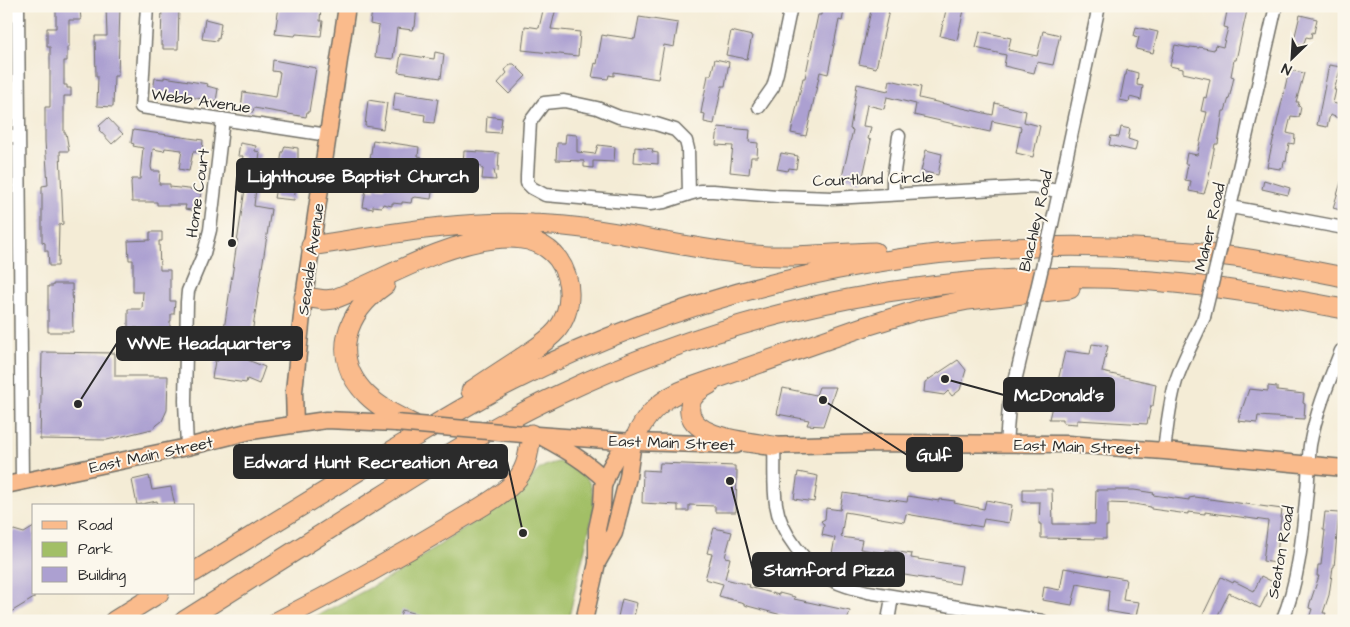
<svg xmlns="http://www.w3.org/2000/svg" width="1350" height="627" viewBox="0 0 1350 627" font-family="'Architects Daughter',sans-serif">
<style>
.green{fill:#a2bf66;stroke:#667548}
.building{fill:#aca0d1}
.lines{fill:none;stroke-linecap:round;stroke-linejoin:round}
.minor-casing{stroke:#716f67;stroke-width:15}
.major-casing{stroke:#716f67;stroke-width:19}
.highway-casing{stroke:#716f67;stroke-width:21}
.minor{stroke:#fff;stroke-width:12}
.major{stroke:#fabb8c;stroke-width:16}
.highway{stroke:#fabb8c;stroke-width:19}
.minor-bridge-casing{stroke:#716f67;stroke-width:15;stroke-linecap:butt}
.major-bridge-casing{stroke:#716f67;stroke-width:19;stroke-linecap:butt}
.minor-bridge{stroke:#fff;stroke-width:12}
.major-bridge{stroke:#fabb8c;stroke-width:16}
.labels{text-anchor:middle;stroke-width:4;stroke-linejoin:round;paint-order:stroke}
.street-label{font-size:16px;fill:#2b2b2b;stroke:#fbf7ec}
.leader{fill:none;stroke:#2b2b2b;stroke-width:2}
.callout-dot{fill:#2b2b2b;stroke:#fbf7ec;stroke-width:2}
.callout{fill:#2b2b2b;stroke:#2b2b2b;stroke-width:2}
.callout-label{font-size:18px;text-anchor:middle;font-weight:bold;fill:#fff}
</style>
<rect width="100%" height="100%" fill="#fbf7ec"/>
<filter id="ink" filterUnits="userSpaceOnUse"><feTurbulence type="fractalNoise" baseFrequency=".02" numOctaves="2"/><feDisplacementMap in="SourceGraphic" scale="10" xChannelSelector="R" yChannelSelector="G"/><feConvolveMatrix kernelMatrix="1 2 1 2 8 2 1 2 1" color-interpolation-filters="sRGB"/></filter>
<filter id="wash" filterUnits="userSpaceOnUse"><feTurbulence type="fractalNoise" baseFrequency=".0096" numOctaves="4" result="noise"/><feDisplacementMap in="SourceGraphic" scale="20" xChannelSelector="R" yChannelSelector="G"/><feGaussianBlur stdDeviation="1.12" result="paint"/><feColorMatrix in="noise" values="0 0 0 0 0 0 0 0 0 0 0 0 0 0 0 0 0 1.4 0 .05"/><feComposite in="paint" operator="in"/></filter>
<g filter="url(#wash)">
<rect width="100%" height="100%" fill="#f4ecd6"/>
<path class="green" d="M558,462C587,464 596,489 593,514L568,621H307L400,572L498,505C506,500 514,495 521,489C537,475 534,467 558,462Z"/>
<g id="blocks">
<path class="building" d="M56,6H78V9H80L81,20H69V47H67V61H64V85H67V88H71V96H64V133H66L69,151H60L63,224L59,225L58,266H49L48,251H45V243L42,242V186L48,185L45,141V107H50V47H47V28H56Z
M106,6H120L118,76H114L113,107L97,106L98,76H96L95,36H107Z
M162,6H179L178,49H163V45H161Z
M279,6H321L320,21H323L321,36L296,34L295,36L275,34Z
M397,6H417L415,27H413L412,30L397,28L393,59L375,57L379,26L370,24L372,11L396,12Z
M544,6L556,8L551,29L580,32L578,56L522,50L525,26L539,28Z
M822,6H845L842,21L839,20L828,74L820,72L806,136L791,133L803,78H805L818,15H821Z
M872,6H890L876,68L859,64Z
M947,6H965L957,40L940,36Z
M1228,6H1248L1236,60H1234L1231,76L1234,77L1230,95L1225,111H1223L1218,144H1215L1208,181L1204,194L1189,191L1191,181L1185,180L1188,164H1185L1187,153L1197,155L1207,112L1201,111L1204,97L1206,98L1210,79L1183,73V69L1170,66L1175,45L1190,48V47L1199,48V47L1214,50L1215,45L1223,47L1228,28L1224,27Z
M1300,15L1317,19L1314,33L1312,32L1311,38L1306,37L1303,46L1293,44Z
M639,17L678,23L674,47L664,45L658,79L614,72V76L609,75L608,79L592,77L595,63L597,64L602,35L607,36V35L635,39Z
M205,19L221,23L219,39L217,38V41L202,39Z
M1136,27L1158,32L1153,53L1136,49L1139,37L1134,36Z
M731,31L752,36L747,59L726,55Z
M980,31L1011,38L1008,50L1037,56L1043,31L1060,35L1053,65L1037,62L1034,73L1004,66L1006,55L976,48Z
M435,52L444,54L441,78L398,72L401,54L434,59Z
M715,59L729,62L725,86H722L714,124L704,122L705,114L701,113L708,75H711Z
M273,60L316,68L309,112H307L306,117L254,108L253,112L241,110L243,92L276,97L280,72L272,71Z
M510,64H514L526,76L509,94L498,83L507,73L505,70Z
M1329,65L1341,67L1334,90H1336L1333,103L1344,106V120L1330,115L1327,127L1317,125Z
M1127,70L1138,73L1137,85L1143,86L1141,100L1130,97L1129,102L1120,100L1125,75H1126Z
M1289,70L1304,73L1296,102H1299L1298,106L1301,107L1299,117L1291,116L1287,133L1295,135L1294,144L1289,143L1286,162L1284,161L1283,168L1280,167V169L1267,167Z
M164,77L208,84L207,86L218,89L216,101L190,97V101L177,99L178,95L153,91L155,78L164,79Z
M890,80L921,87L919,98L993,115L995,103L1026,111L1024,122L1040,126L1033,157L1016,153L1021,127L992,121L990,132L945,122L914,115L916,104L887,97L884,109L867,105L863,126L871,127L868,139L871,140L862,181L842,177L853,130L850,129L857,84L888,91Z
M395,92L438,99L434,123L424,122L425,115L393,110Z
M368,100L387,103L383,129L365,126Z
M487,116L502,118L500,133L486,132Z
M108,118L123,134L112,144L99,130L101,128L99,126Z
M718,127L750,130L749,142L758,143L757,157H751L749,174L730,172L733,146L716,145Z
M1121,127L1130,129L1128,139L1137,142L1135,151L1109,145L1111,136L1119,137Z
M133,130L203,140L202,152H193L189,171L179,169L182,150L165,148L164,151L153,149L151,167L152,171H160L159,184H170V187L197,190V193H201L197,211L185,209L186,205H157V202H132L131,182L132,179H140L143,148L133,146L134,144L131,143Z
M566,134L577,135V152L595,154L598,145L615,147L614,162L593,161V168L584,167V161L556,160L557,143H565Z
M373,140L419,147L418,156L422,157L421,159L437,161L431,199L415,197L412,198L411,203L402,202V204L392,203V206L383,204L382,207L373,206V209L363,207L366,189L375,190V187L385,188V186L394,187L395,184L408,185L411,167L379,162V160L370,159Z
M240,143L256,146L255,151L260,152L259,160L275,163L270,190L256,188L254,206L271,209L248,360L265,367L259,384L247,379L246,383L212,378L215,361H218L220,356L245,189L238,188L243,156H238Z
M285,146L298,148V159L302,160L300,168L280,165L282,152H283Z
M635,147L653,149L652,152L658,153V164L634,162Z
M926,150L942,154L938,175L921,171Z
M464,151L499,153L498,171L494,170L496,180L482,179L483,169L481,168V166H476V164L463,163Z
M781,153L798,156L796,169L789,168L788,171L777,169Z
M1342,179H1344V211L1333,208Z
M1264,180L1290,188L1288,195L1262,189Z
M277,183L296,186L294,200L274,198Z
M150,232H162V241H159L160,270H170V301H175L174,314H171V321H170V342H168V345H159V347H142V337H138V328H128V309H142L143,292H133V260H129L128,241L150,240Z
M53,284H72L73,332H48V286H53Z
M1092,344L1108,346L1102,372L1156,384L1153,406H1151L1147,424L1077,420V424L1063,423V419H1049L1065,351L1090,354Z
M42,352L115,353V376H168L167,410L162,421L152,429L107,440L40,439Z
M958,360L966,370L960,390L952,396L948,391L944,395L924,392L925,382Z
M1268,386L1277,387V391L1304,394L1303,403L1305,404L1304,419L1258,416L1257,423L1238,421L1249,389L1268,391Z
M819,387H836L823,426L807,425L809,420L777,414L783,388L816,395Z
M660,463L735,466V470H737L736,512H715V506L689,505V511H678V505L642,503L643,470L659,471Z
M798,472L818,476L814,502L794,499Z
M149,476L152,490L171,487L175,506H158L157,501L137,505L132,480Z
M1023,489H1052L1053,524H1095L1096,490H1134L1154,493L1153,495L1189,500V498L1195,497L1282,509L1276,563L1263,561L1268,521L1205,512V514L1188,512V514L1151,509V507L1134,504L1108,503V526H1106V539L1041,538V524H1039L1040,502H1023Z
M843,493L907,502L908,496L939,501V499L955,501L954,503L984,509L986,500L1012,505L1009,523L984,519L982,527L906,514L904,522L845,512L841,537L862,540L860,549L885,553L886,550L912,554L911,558L962,566L959,584L856,567L858,560L832,554L835,538L822,535L824,525L821,521L825,519L826,508L840,510Z
M1325,512L1339,513L1334,567H1333L1329,595L1323,613H1326L1323,621H1308L1312,609L1309,608L1310,603L1319,576H1317L1318,565H1321L1325,530H1323Z
M34,527V598L6,615V535L14,530L24,533Z
M714,528L732,532L725,557L730,558L725,579L750,585L749,587L779,595V593L795,597L794,599L850,611L847,621H804L744,605V603L719,596L723,584L705,579L712,554L707,553Z
M1064,568L1126,579L1123,600L1139,602L1136,616L1107,611L1109,590L1077,584L1072,605L1042,600L1044,587L1060,590Z
M1261,576L1273,582L1260,608L1229,593L1215,621H1200L1221,577L1233,583L1234,581L1254,591Z
M622,599L637,603L633,621H617Z
M402,610L430,618V621H399Z"/>
</g>
</g>
<g filter="url(#ink)">
<use href="#blocks" fill-opacity="0" stroke="#716f67" stroke-width="1"/>
<g class="lines">
<defs>
<path id="minor" d="M18,6L22,481
M147,6L141,107L328,135
M564,101L597,108L619,117L656,124L675,130L686,141L688,149L689,194L664,202L650,204L545,195L532,188L527,183V176L530,122L544,103Z
M759,107L773,87L777,73L791,6
M6,136H19
M689,194L700,191H713L777,196L833,198L1033,187L1059,191
M893,194V179L899,136
M1231,207L1344,228
M1051,229L1099,6
M1223,238L1276,6
M1006,443L1009,406L1032,310
M774,446C775,465 773,485 776,504C780,533 806,565 832,580C843,586 855,589 868,592L1042,621
M187,447L185,401L187,302L188,291L204,253L210,230L223,119
M1164,451C1167,428 1169,404 1176,381C1183,359 1195,339 1204,317
M888,621L892,597
M1282,621C1299,582 1303,532 1307,490C1309,475 1308,460 1310,445C1316,412 1329,381 1341,351"/>
<path id="major" d="M295,424L294,391L304,297L347,6
M523,434L633,442L736,445
M544,438C566,450 587,462 605,480
M763,446L883,443L1068,444L1164,451L1344,468
M6,485L187,447L251,431L326,420L396,423
M598,561L614,533L628,477L633,442
M584,621L597,563V529L602,506L603,486L610,468L618,454L633,442"/>
<path id="highway" d="M311,246C384,235 459,220 533,224C602,226 667,245 735,253C782,260 828,253 875,252
M385,285C346,312 329,357 367,395C380,408 397,416 413,424
M304,297L325,300L334,299C386,279 436,246 493,239C517,236 542,238 558,259C573,280 573,309 557,330C547,342 534,349 521,358C504,369 487,380 471,391
M710,384C700,389 691,395 690,406C685,439 753,442 774,446
M633,442C645,415 661,398 689,388L863,327L918,310L968,300L1070,289
M194,572C255,534 316,497 378,459C422,433 465,405 511,382C737,268 984,224 1235,257C1271,262 1308,270 1344,277
M114,621L159,593
M184,621C247,581 311,541 374,501C434,463 494,425 558,395C742,307 949,265 1152,281C1217,286 1280,297 1344,309
M278,621C339,590 398,557 456,522C474,511 506,494 518,478C528,465 529,449 531,434"/>
</defs>
<use href="#minor" class="minor-casing"/>
<use href="#major" class="major-casing"/>
<use href="#highway" class="highway-casing"/>
<use href="#minor" class="minor"/>
<use href="#major" class="major"/>
<use href="#highway" class="highway"/>
<defs>
<path id="minor-bridge" d="M1032,310L1051,229
M1204,317L1223,238"/>
<path id="major-bridge" d="M396,423L523,434"/>
</defs>
<use href="#minor-bridge" class="minor-bridge-casing"/>
<use href="#major-bridge" class="major-bridge-casing"/>
<use href="#minor-bridge" class="minor-bridge"/>
<use href="#major-bridge" class="major-bridge"/>
</g>
</g>
<g class="labels">
<g class="street-label">
<text transform="translate(201 100) rotate(8)" y="6">Webb Avenue</text>
<text transform="translate(873 178) rotate(-2)" y="6">Courtland Circle</text>
<text transform="translate(197 193) rotate(-82)" y="6">Home Court</text>
<text transform="translate(1035 221) rotate(-77)" y="6">Blachley Road</text>
<text transform="translate(1209 227) rotate(-77)" y="6">Maher Road</text>
<text transform="translate(310 259) rotate(-82)" y="6">Seaside Avenue</text>
<text transform="translate(672 442) rotate(2)" y="6">East Main Street</text>
<text transform="translate(1077 446) rotate(2)" y="6">East Main Street</text>
<text transform="translate(151 454) rotate(-12)" y="6">East Main Street</text>
<text transform="translate(1280 552) rotate(-80)" y="6">Seaton Road</text>
</g>
</g>
<path class="leader" d="M232 243L237 176M78 404L117 343M945 379L1004 395M823 400L907 455M523 533L507 461M730 481L753 570"/>
<g class="callout-dot">
<circle cx="232" cy="243" r="5"/>
<circle cx="78" cy="404" r="5"/>
<circle cx="945" cy="379" r="5"/>
<circle cx="823" cy="400" r="5"/>
<circle cx="523" cy="533" r="5"/>
<circle cx="730" cy="481" r="5"/>
</g>
<g class="callout">
<rect x="237" y="159" width="241" height="33" rx="5"/>
<rect x="117" y="327" width="185" height="33" rx="5"/>
<rect x="1004" y="378" width="110" height="33" rx="5"/>
<rect x="907" y="438" width="55" height="33" rx="5"/>
<rect x="234" y="445" width="273" height="33" rx="5"/>
<rect x="753" y="553" width="151" height="33" rx="5"/>
</g>
<g class="callout-label">
<text x="358" y="182">Lighthouse Baptist Church</text>
<text x="209" y="349">WWE Headquarters</text>
<text x="1059" y="401">McDonald's</text>
<text x="934" y="461">Gulf</text>
<text x="371" y="468">Edward Hunt Recreation Area</text>
<text x="829" y="576">Stamford Pizza</text>
</g>
<rect width="1350" height="627" fill="none" stroke="#fbf7ec" stroke-width="25"/>
<rect x="32" y="504" width="162" height="90" fill="#fbf7ec" stroke="#a8a59f"/>
<rect x="42" y="521" width="25" height="8" fill="#fabb8c" stroke="#a8a59f"/>
<text x="78" y="530" font-size="15" fill="#2b2b2b">Road</text>
<rect x="42" y="542" width="25" height="15" fill="#a2bf66" stroke="#a8a59f"/>
<text x="78" y="554" font-size="15" fill="#2b2b2b">Park</text>
<rect x="42" y="567" width="25" height="15" fill="#aca0d1" stroke="#a8a59f"/>
<text x="78" y="580" font-size="15" fill="#2b2b2b">Building</text>
<g transform="translate(1292 58) rotate(205)" stroke="#fbf7ec" stroke-width="4" paint-order="stroke">
<path d="M0-4L9 19L0 12L-9 19Z" fill="#2b2b2b"/>
<text y="-8" font-size="14" font-weight="bold" text-anchor="middle" fill="#2b2b2b">N</text>
</g>
</svg>
